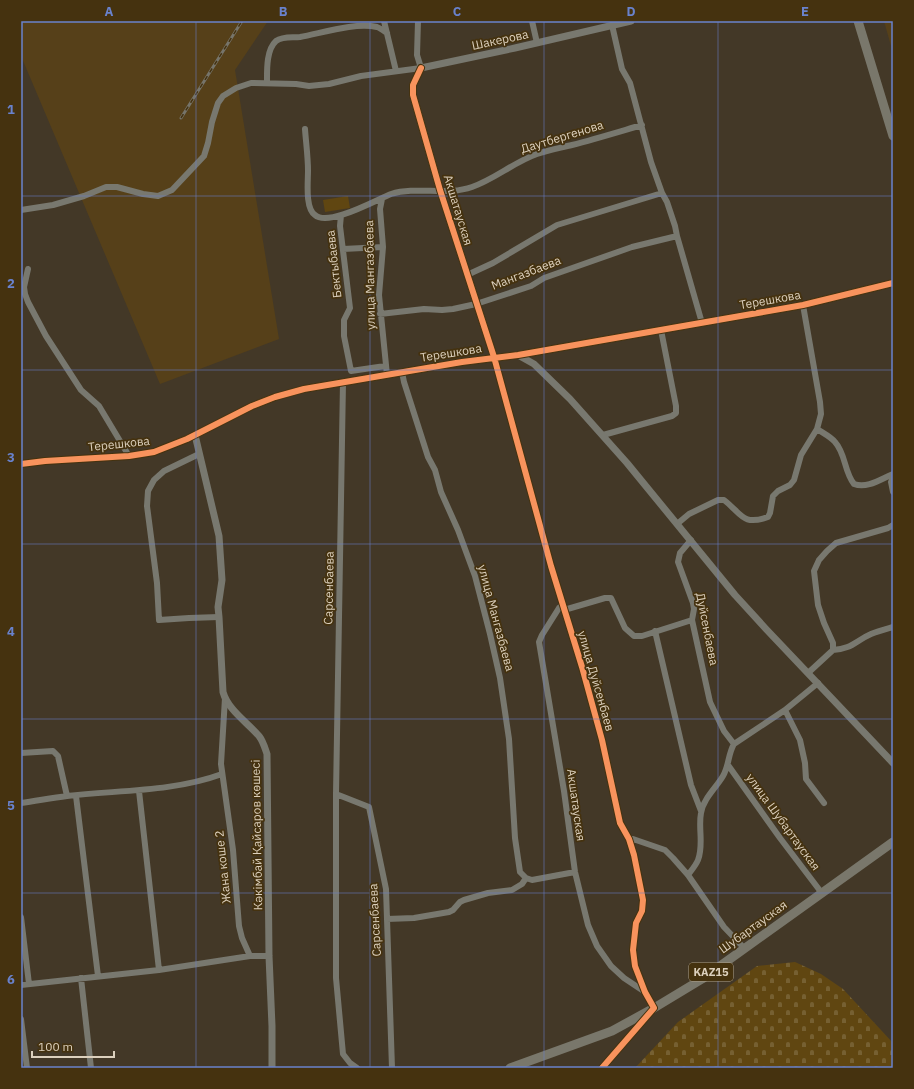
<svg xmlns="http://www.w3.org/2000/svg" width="914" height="1089" viewBox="0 0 914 1089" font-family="'IBM Plex Sans',sans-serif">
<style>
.built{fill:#564019}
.cemetery{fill:url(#cemetery-stones)}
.pitch{fill:#604611}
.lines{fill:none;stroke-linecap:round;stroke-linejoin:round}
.minor{stroke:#78786f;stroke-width:6}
.tertiary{stroke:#78786f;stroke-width:7}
.primary{stroke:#79776b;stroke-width:9}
.rail-casing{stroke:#76746a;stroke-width:3}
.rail{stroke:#45320f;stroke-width:1.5;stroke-dasharray:4.5;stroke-linecap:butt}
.cycleway-casing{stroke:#45320f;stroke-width:8}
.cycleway{stroke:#f8935d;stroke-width:6}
.grid{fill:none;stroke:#6982cd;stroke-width:1;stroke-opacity:0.55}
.labels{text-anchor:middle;stroke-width:3.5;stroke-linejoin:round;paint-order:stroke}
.shield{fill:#45320f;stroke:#afa189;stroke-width:1}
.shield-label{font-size:11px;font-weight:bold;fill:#dcd0bd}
.street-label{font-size:12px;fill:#dcd0bd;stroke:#45320f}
.neatline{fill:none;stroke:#6982cd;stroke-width:1.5}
.grid-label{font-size:13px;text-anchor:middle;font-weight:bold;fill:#6982cd}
</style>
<defs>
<pattern id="cemetery-stones" width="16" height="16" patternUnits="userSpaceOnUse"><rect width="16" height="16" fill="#604611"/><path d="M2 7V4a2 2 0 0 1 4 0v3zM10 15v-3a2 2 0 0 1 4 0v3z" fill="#766032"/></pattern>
</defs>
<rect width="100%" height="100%" fill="#433827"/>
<path class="built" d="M21,21H268L235,70L279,339L160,384L21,56Z
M884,21H893V53Z"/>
<path class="cemetery" d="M795,962L821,974L843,989L893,1043V1068H635L678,1022L757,966Z"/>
<path class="pitch" d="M348,196L350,208L325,212L323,200Z"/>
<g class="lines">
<path class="minor" d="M384,21L396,71
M532,21L537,43
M612,25L622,69L630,83L651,162L662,193L667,202L675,226L677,236L702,323
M267,83C267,71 266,50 276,41C283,36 293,38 300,37C322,33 355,22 377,27C380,28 384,31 387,33
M305,129C306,143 308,157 308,171C308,182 305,208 315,215C328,227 376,200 391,194C417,186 447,196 472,187C495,179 514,162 537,154C548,150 560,148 572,145C595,139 618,132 642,125
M382,199L380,209L383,247L379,295L387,375
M21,210L53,205L84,196L106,187H117L143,194L158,196L172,190L204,156L208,143L212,122L218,103L223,96L236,88L251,83L296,84L309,86L329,84L361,76L421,68L417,55L418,21
M341,215L340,226L350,308L344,320V336L351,371L385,366
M343,249L383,247
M28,269L24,287L25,294L28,302L46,336L81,390L99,406L129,456
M467,275L493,263L557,225L662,193
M380,314L424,309L442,310L453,309L476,304L531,286L544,278L632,247L677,236
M494,357L551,566L582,667L602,740L620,823L629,839L634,855L643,900L642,911L636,923L633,950L635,966L645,992L654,1008L602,1068
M402,372L404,382L428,457L435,470L441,492L458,530L475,576L490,634L500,678L509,739L515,838L520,872L526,878
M343,382L336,794L369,807L386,889L392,1068
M817,429C823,433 831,437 835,442C846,454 844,472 854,484C867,489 881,479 893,474
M603,435L672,416L676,413V406L661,330
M199,454L164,471L154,480L148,491L147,506L157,583L159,620L189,618L219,617
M21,464L45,461L129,456L154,452L195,435
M893,477L891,482L893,492
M677,524L689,514L718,500H724C742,514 742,526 768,517L770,513L773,496L778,491L790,485L794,480L801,455L817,429L821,414L820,402L803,305
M691,540L680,553L678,562L693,603L694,609L692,620L710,702L724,731L734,744
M563,605L559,608L542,635L539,642L564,791L575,872L588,925L597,946L611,966L624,978L645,992
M564,610L605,598H611L625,628L634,636H642L692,620
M655,631L691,785L701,811
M833,650C852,649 855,641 871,634C878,631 886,629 893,627
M808,673L833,650V643L824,623L818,605L814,571L819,560L827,551L836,543L888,528L893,525
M225,698L221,764L233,850L239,926L242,938L250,956
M785,710L800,740L805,763L806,779L824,803
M21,753L53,751L58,756L67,796
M728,765L780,838L821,892
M139,791L159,970
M336,794V978L343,1054L350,1063L357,1068
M76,796L98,976
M21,803C36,801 51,798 67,796C118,790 173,792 222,774
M629,839H633L665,850L673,858L688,875L724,927L744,948
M688,875C691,871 696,865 698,860C704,845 698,828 701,813C703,799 716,788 723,776C729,766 728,754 734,744L785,710L818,683
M21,917L29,984
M387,919L414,918L449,912L453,910L460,902L464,900L488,893L512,890L522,884L526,878L532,880L575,872
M81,978L91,1068
M21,985L159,970L250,956H269
M21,1019L27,1068"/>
<path class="tertiary" d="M518,355L534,364L570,399L627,463L735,595L766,629L893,763
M494,357L440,190L413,95V85L421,68L515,48L631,21
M272,1068V1026L269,956L267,754C265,748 263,741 259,736C247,722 228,710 223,692L219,617L218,607L222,580L219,536L195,435L252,406L275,397L304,389L462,362L518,355L803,305L893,283"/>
<path class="primary" d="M858,21L893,136
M510,1068L612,1031L654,1008L702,979L893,842"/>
<defs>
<path id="rail" d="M181,118L242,21"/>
</defs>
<use href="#rail" class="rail-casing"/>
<use href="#rail" class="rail"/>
<defs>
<path id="cycleway" d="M421,68L413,85V95L440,190L494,357L551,566L582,667L602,740L620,823L629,839L634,855L643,900L642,911L636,923L633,950L635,966L645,992L654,1008L602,1068
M21,464L45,461L129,456L154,452L187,439L252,406L275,397L304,389L462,362L518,355L803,305L893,283"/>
</defs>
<use href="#cycleway" class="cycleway-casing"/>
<use href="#cycleway" class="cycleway"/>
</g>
<path class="grid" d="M196,21V1068M370,21V1068M544,21V1068M718,21V1068M21,196H893M21,370H893M21,544H893M21,719H893M21,893H893"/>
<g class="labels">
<rect class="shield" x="689" y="963" width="44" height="18" rx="3"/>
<g class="shield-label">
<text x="711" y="976">KAZ15</text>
</g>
<g class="street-label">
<text transform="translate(500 40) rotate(-12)" y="4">Шакерова</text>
<text transform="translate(562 137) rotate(-17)" y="4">Даутбергенова</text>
<text transform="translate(458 210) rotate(73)" y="4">Акшатауская</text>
<text transform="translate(334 264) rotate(-96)" y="4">Бектыбаева</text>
<text transform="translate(526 273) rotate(-21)" y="4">Мангазбаева</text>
<text transform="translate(370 275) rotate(-91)" y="4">улица Мангазбаева</text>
<text transform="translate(770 300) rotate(-10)" y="4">Терешкова</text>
<text transform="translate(451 353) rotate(-9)" y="4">Терешкова</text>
<text transform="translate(119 444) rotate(-6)" y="4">Терешкова</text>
<text transform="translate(329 588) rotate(-89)" y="4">Сарсенбаева</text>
<text transform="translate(496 618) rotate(75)" y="4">улица Мангазбаева</text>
<text transform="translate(707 629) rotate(79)" y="4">Дуйсенбаева</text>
<text transform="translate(596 681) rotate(74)" y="4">улица Дуйсенбаев</text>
<text transform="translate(576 805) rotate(82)" y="4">Акшатауская</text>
<text transform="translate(783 822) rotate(54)" y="4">улица Шубартауская</text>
<text transform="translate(257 835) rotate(-91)" y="4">Кәкімбай Қайсаров көшесі</text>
<text transform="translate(223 867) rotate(-96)" y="4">Жана коше 2</text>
<text transform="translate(375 920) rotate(-93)" y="4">Сарсенбаева</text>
<text transform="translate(753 927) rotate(-36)" y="4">Шубартауская</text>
</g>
</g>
<rect width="914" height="1089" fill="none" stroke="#45320f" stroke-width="44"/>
<path d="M32 1051v6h82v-6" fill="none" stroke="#dcd0bd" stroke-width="2"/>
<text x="38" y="1051" font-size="12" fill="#dcd0bd" stroke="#45320f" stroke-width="3" paint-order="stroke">100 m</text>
<rect x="22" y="22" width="870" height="1045" class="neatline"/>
<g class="grid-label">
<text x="109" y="16">A</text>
<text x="283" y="16">B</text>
<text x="457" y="16">C</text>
<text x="631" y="16">D</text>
<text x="805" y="16">E</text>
<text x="11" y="114">1</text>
<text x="11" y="288">2</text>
<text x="11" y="462">3</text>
<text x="11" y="636">4</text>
<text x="11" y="810">5</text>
<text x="11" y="984">6</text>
</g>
</svg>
